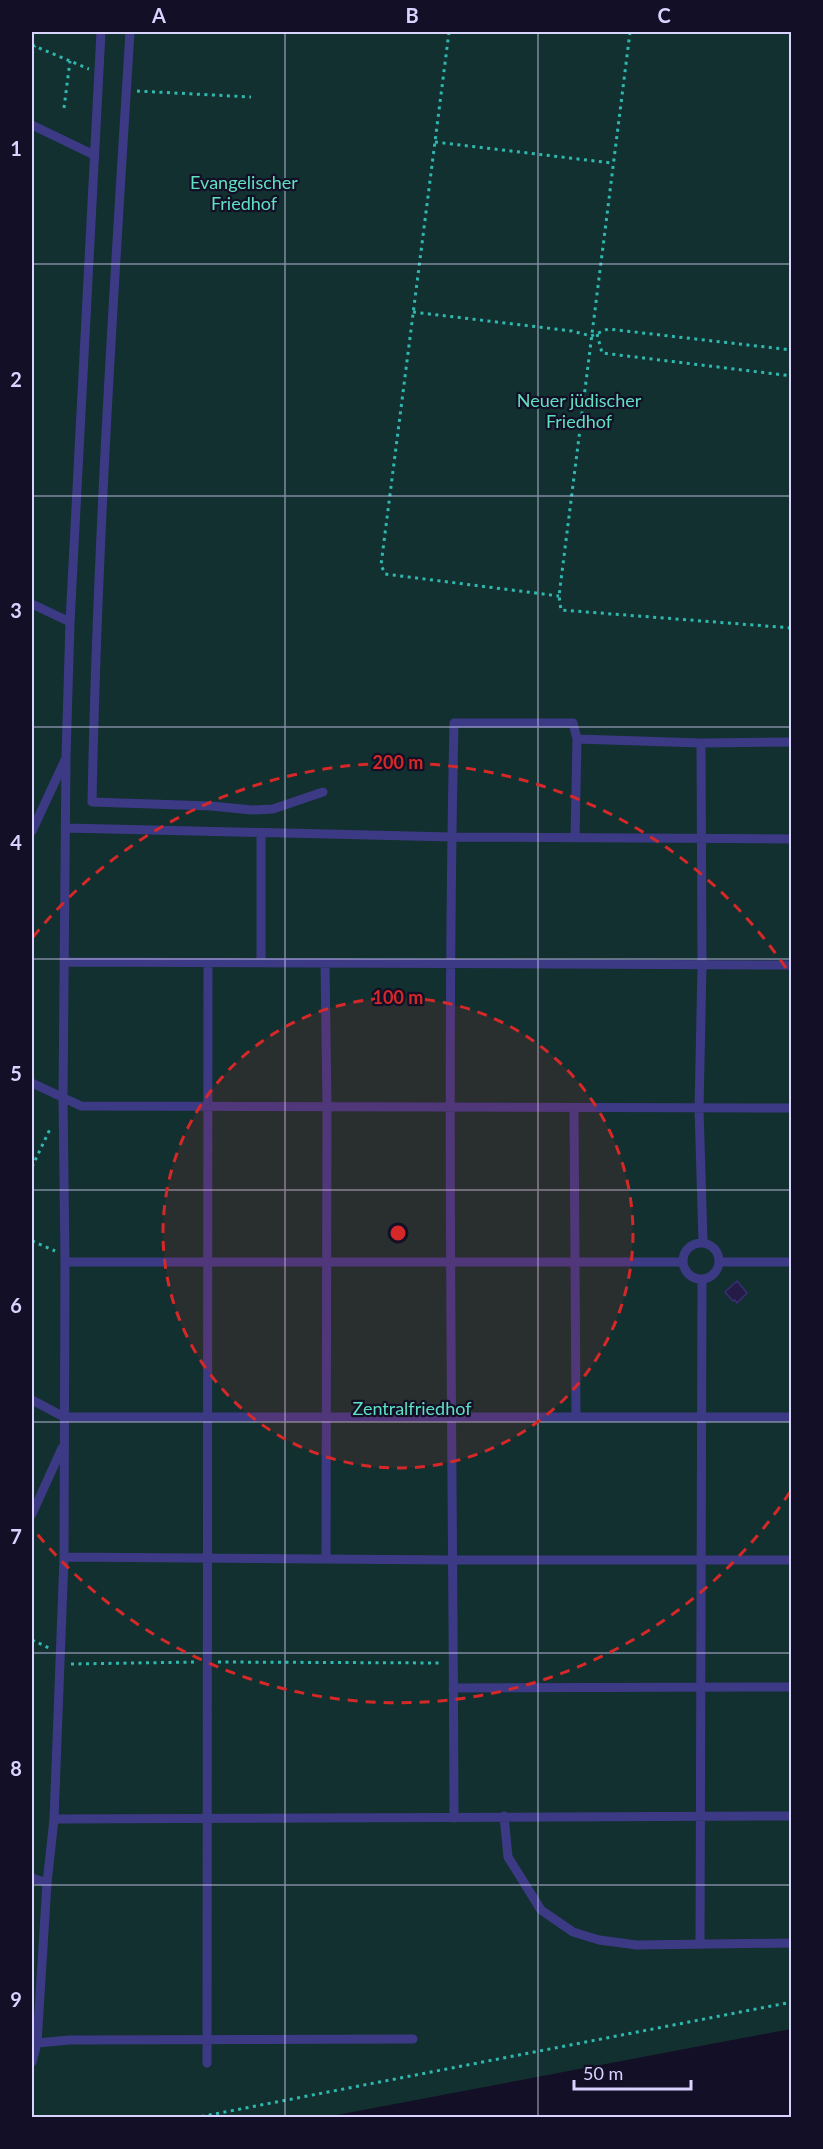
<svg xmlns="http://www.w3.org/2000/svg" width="823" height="2149" viewBox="0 0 823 2149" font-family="Lato,sans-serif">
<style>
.green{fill:#12302f}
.building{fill:#241b47;stroke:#3b2d73;stroke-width:1.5}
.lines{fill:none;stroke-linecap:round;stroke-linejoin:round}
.path{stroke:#2fb8b0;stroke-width:3;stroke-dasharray:3 4.5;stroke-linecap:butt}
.lane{stroke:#3d3a85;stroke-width:9}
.grid{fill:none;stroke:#d9d4ff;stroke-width:1.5;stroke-opacity:0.55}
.ring{fill:none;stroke:#d62828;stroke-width:3;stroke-dasharray:10 8}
.labels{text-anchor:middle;stroke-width:4.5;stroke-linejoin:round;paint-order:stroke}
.park-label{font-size:18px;fill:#5fe0c0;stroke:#130f26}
.centre{fill:#d62828;stroke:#130f26;stroke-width:3}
.ring-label{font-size:18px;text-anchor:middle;font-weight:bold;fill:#d62828;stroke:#130f26;stroke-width:4.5;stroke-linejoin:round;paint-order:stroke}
.neatline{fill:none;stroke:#d9d4ff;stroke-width:2}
.grid-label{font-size:20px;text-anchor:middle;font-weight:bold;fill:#d9d4ff}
</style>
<rect width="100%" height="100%" fill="#130f26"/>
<path class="green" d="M32,32H791V2029L326,2117L32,2118Z"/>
<path class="building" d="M737,1281L747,1293L737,1303L735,1300L733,1301L725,1292Z"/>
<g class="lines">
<path class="path" d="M449,32L381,565L385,574L559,596
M630,32L559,596L561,610L792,628
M32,45L89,69
M32,54L35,46
M137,91L251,97
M64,108L70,61
M435,142L612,163
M413,312L572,331L591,336L608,329L792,350
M597,334L602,353L792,376
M32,1167L51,1127
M32,1241L55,1251
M32,1640L49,1648
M218,1662L442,1663
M71,1664L196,1662
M194,2118L792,2002"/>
<path class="lane" d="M130,32C114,288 97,545 92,802L211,806L252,810L273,809L323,792
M32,125L94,155
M32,604L70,622
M701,743L702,966L699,1109L703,1242
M67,828L452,837L792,839
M32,831L65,760
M261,833V963
M575,838L577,739L701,743L792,742
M65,962L792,965
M325,963L327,1107L326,1559
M32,1083L81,1106L792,1108
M574,1108L576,1417
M683 1261a18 18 0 1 1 36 0a18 18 0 1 1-36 0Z
M65,1262H683
M720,1262H792
M32,1400L64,1417H792
M32,1514L62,1448
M64,1557L452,1560H792
M453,1688L792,1687
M504,1816L508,1857L541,1910L573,1932L599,1940L637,1945L792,1943
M454,1818C453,1453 446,1088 454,723H573L577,739
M54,1819L792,1816
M32,1878L47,1883
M700,1944L702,1279
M37,2043L70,2040L413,2039
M32,2062L37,2043L47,1883L54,1819L64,1557L65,1262L63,1097L66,757L70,622L101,32
M207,2063L208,963"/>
</g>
<path class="grid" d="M285,32V2118M538,32V2118M32,264H792M32,496H792M32,727H792M32,959H792M32,1190H792M32,1422H792M32,1653H792M32,1885H792"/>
<circle cx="398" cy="1233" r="235" fill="#d62828" fill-opacity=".12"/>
<g class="ring">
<circle cx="398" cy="1233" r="235"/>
<path d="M790 1492A470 470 0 0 1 33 1529M33 937A470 470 0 0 1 790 974"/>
</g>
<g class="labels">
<g class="park-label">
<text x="244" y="189">Evangelischer<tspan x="244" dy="21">Friedhof</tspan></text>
<text x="579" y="407">Neuer jüdischer<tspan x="579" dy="21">Friedhof</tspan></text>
<text x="412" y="1415">Zentralfriedhof</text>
</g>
</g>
<circle cx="398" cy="1233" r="9" class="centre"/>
<g class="ring-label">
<text x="398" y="769">200 m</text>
<text x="398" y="1004">100 m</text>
</g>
<rect width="823" height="2149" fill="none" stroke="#130f26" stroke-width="66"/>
<path d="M574 2080v9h117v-9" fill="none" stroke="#d9d4ff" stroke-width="3"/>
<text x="583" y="2080" font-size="18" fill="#d9d4ff" stroke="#130f26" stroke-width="4.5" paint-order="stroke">50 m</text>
<rect x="33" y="33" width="757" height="2083" class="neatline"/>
<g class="grid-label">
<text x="159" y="23">A</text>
<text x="412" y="23">B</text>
<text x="664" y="23">C</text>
<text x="16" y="156">1</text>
<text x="16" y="387">2</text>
<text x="16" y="618">3</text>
<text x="16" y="850">4</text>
<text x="16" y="1081">5</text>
<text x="16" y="1313">6</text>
<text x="16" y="1544">7</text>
<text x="16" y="1776">8</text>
<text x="16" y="2007">9</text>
</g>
</svg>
